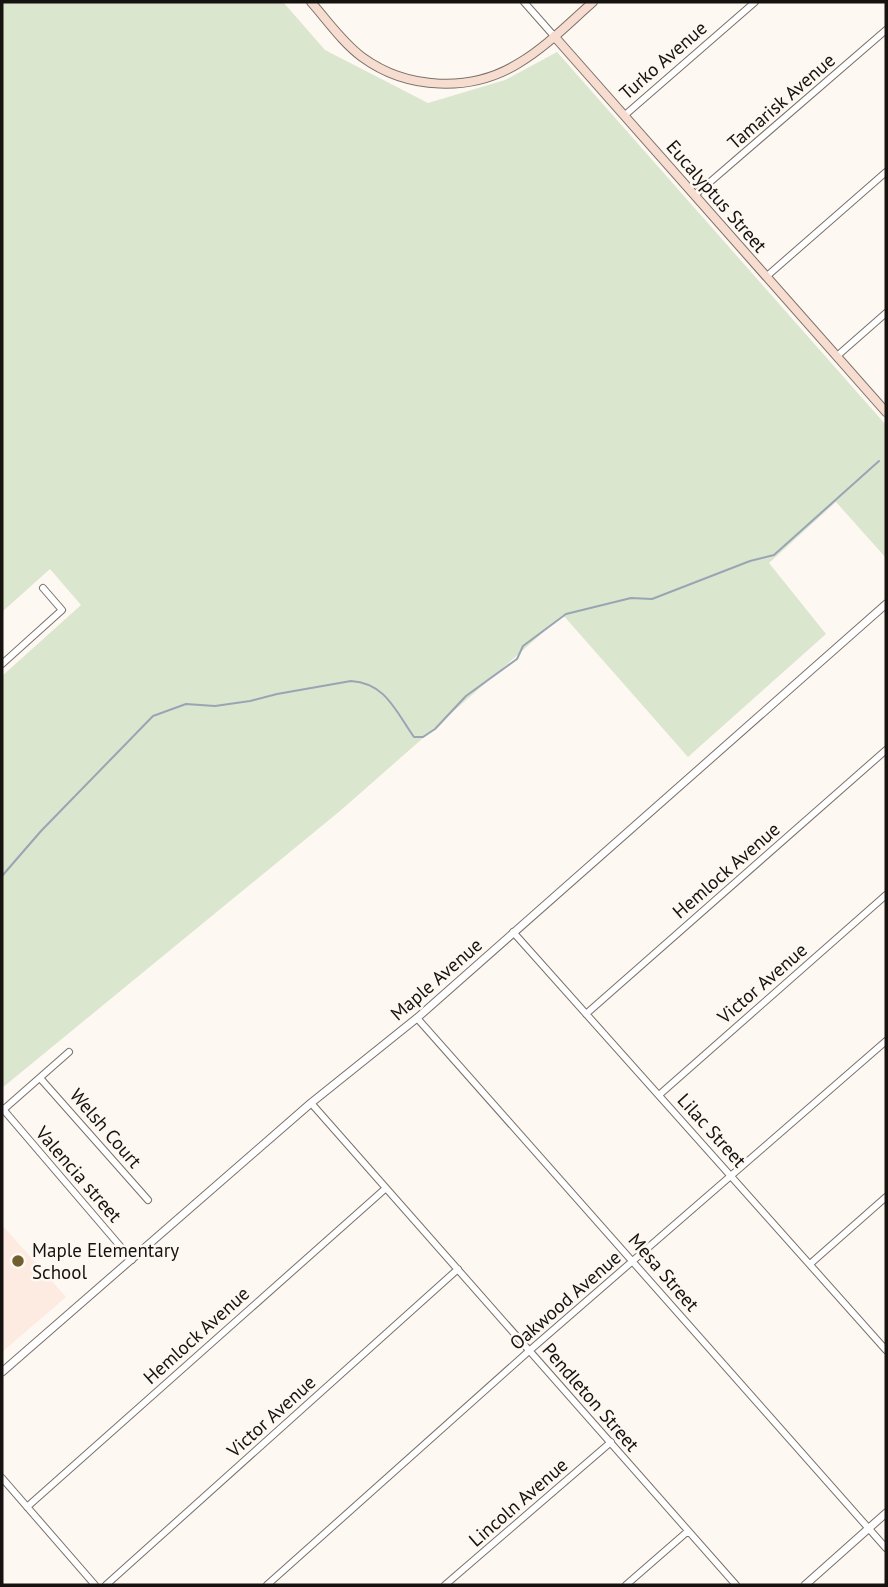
<svg xmlns="http://www.w3.org/2000/svg" width="888" height="1587" viewBox="0 0 888 1587" font-family="'PT Sans',sans-serif">
<style>
.education{fill:#fdebe1}
.green{fill:#dbe6ce}
.lines{fill:none;stroke-linecap:round;stroke-linejoin:round}
.stream{stroke:#99a5b4;stroke-width:2}
.minor-casing{stroke:#7a7069;stroke-width:8}
.tertiary-casing{stroke:#7a7069;stroke-width:9}
.secondary-casing{stroke:#7a7069;stroke-width:10}
.minor{stroke:#fff;stroke-width:6}
.tertiary{stroke:#fff;stroke-width:7}
.secondary{stroke:#f7ddd0;stroke-width:8}
.poi-dot{fill:#71602e;stroke:#fef8f3;stroke-width:2.5}
.labels{text-anchor:middle;stroke-width:5;stroke-linejoin:round;paint-order:stroke}
.street-label{font-size:19px;fill:#16120f;stroke:#fef8f3}
.poi-label{font-size:19px;fill:#16120f;stroke:#fef8f3;text-anchor:start}
</style>
<rect width="100%" height="100%" fill="#fef8f3"/>
<path class="education" d="M2,1225L66,1297L2,1352Z"/>
<path class="green" d="M2,2H283L325,50L428,103L505,80L557,52L886,425V558L836,502L769,563L826,634L688,757L563,615L340,811L2,1088V676L81,605L50,569L2,612Z"/>
<g class="lines">
<path class="stream" d="M2,876L41,831L153,716L186,704L215,706L250,701L277,694L351,681C386,683 396,712 414,737H423L435,729L466,696L517,659L523,646L566,614L631,598L652,599L750,561L774,555L879,461"/>
<defs>
<path id="minor" d="M524,2L554,36
M625,115L755,2
M695,195L886,30
M767,276L886,172
M837,356L886,313
M2,664L62,610L43,588
M513,932L886,1350
M586,1014L886,750
M417,1018L886,1548
M40,1078L148,1200
M659,1095L886,895
M311,1103L736,1585
M2,1108L132,1260
M3,1110L69,1052
M810,1264L886,1197
M2,1478L95,1585
M27,1507L386,1188
M106,1585L458,1269
M267,1585L529,1351L886,1041
M445,1585L611,1442
M626,1585L688,1531"/>
<path id="tertiary" d="M2,1372L311,1103L417,1018L886,604
M805,1585L886,1513"/>
<path id="secondary" d="M311,2C327,20 342,42 362,57C407,90 471,93 519,63C546,47 569,23 593,2
M554,36L886,412"/>
</defs>
<use href="#minor" class="minor-casing"/>
<use href="#tertiary" class="tertiary-casing"/>
<use href="#secondary" class="secondary-casing"/>
<use href="#minor" class="minor"/>
<use href="#tertiary" class="tertiary"/>
<use href="#secondary" class="secondary"/>
</g>
<circle class="poi-dot" cx="18" cy="1261" r="7"/>
<g class="labels">
<g class="street-label">
<text transform="translate(663 60) rotate(-41)" y="7">Turko Avenue</text>
<text transform="translate(781 101) rotate(-41)" y="7">Tamarisk Avenue</text>
<text transform="translate(717 196) rotate(49)" y="7">Eucalyptus Street</text>
<text transform="translate(726 870) rotate(-41)" y="7">Hemlock Avenue</text>
<text transform="translate(436 979) rotate(-41)" y="7">Maple Avenue</text>
<text transform="translate(762 983) rotate(-41)" y="7">Victor Avenue</text>
<text transform="translate(106 1128) rotate(49)" y="7">Welsh Court</text>
<text transform="translate(712 1130) rotate(48)" y="7">Lilac Street</text>
<text transform="translate(79 1174) rotate(49)" y="7">Valencia street</text>
<text transform="translate(664 1272) rotate(49)" y="7">Mesa Street</text>
<text transform="translate(565 1300) rotate(-41)" y="7">Oakwood Avenue</text>
<text transform="translate(196 1335) rotate(-42)" y="7">Hemlock Avenue</text>
<text transform="translate(591 1397) rotate(49)" y="7">Pendleton Street</text>
<text transform="translate(271 1416) rotate(-42)" y="7">Victor Avenue</text>
<text transform="translate(518 1502) rotate(-41)" y="7">Lincoln Avenue</text>
</g>
<g class="poi-label">
<text x="32" y="1257">Maple Elementary<tspan x="32" dy="22">School</tspan></text>
</g>
</g>
<rect width="888" height="1587" fill="none" stroke="#16120f" stroke-width="7"/>
</svg>
